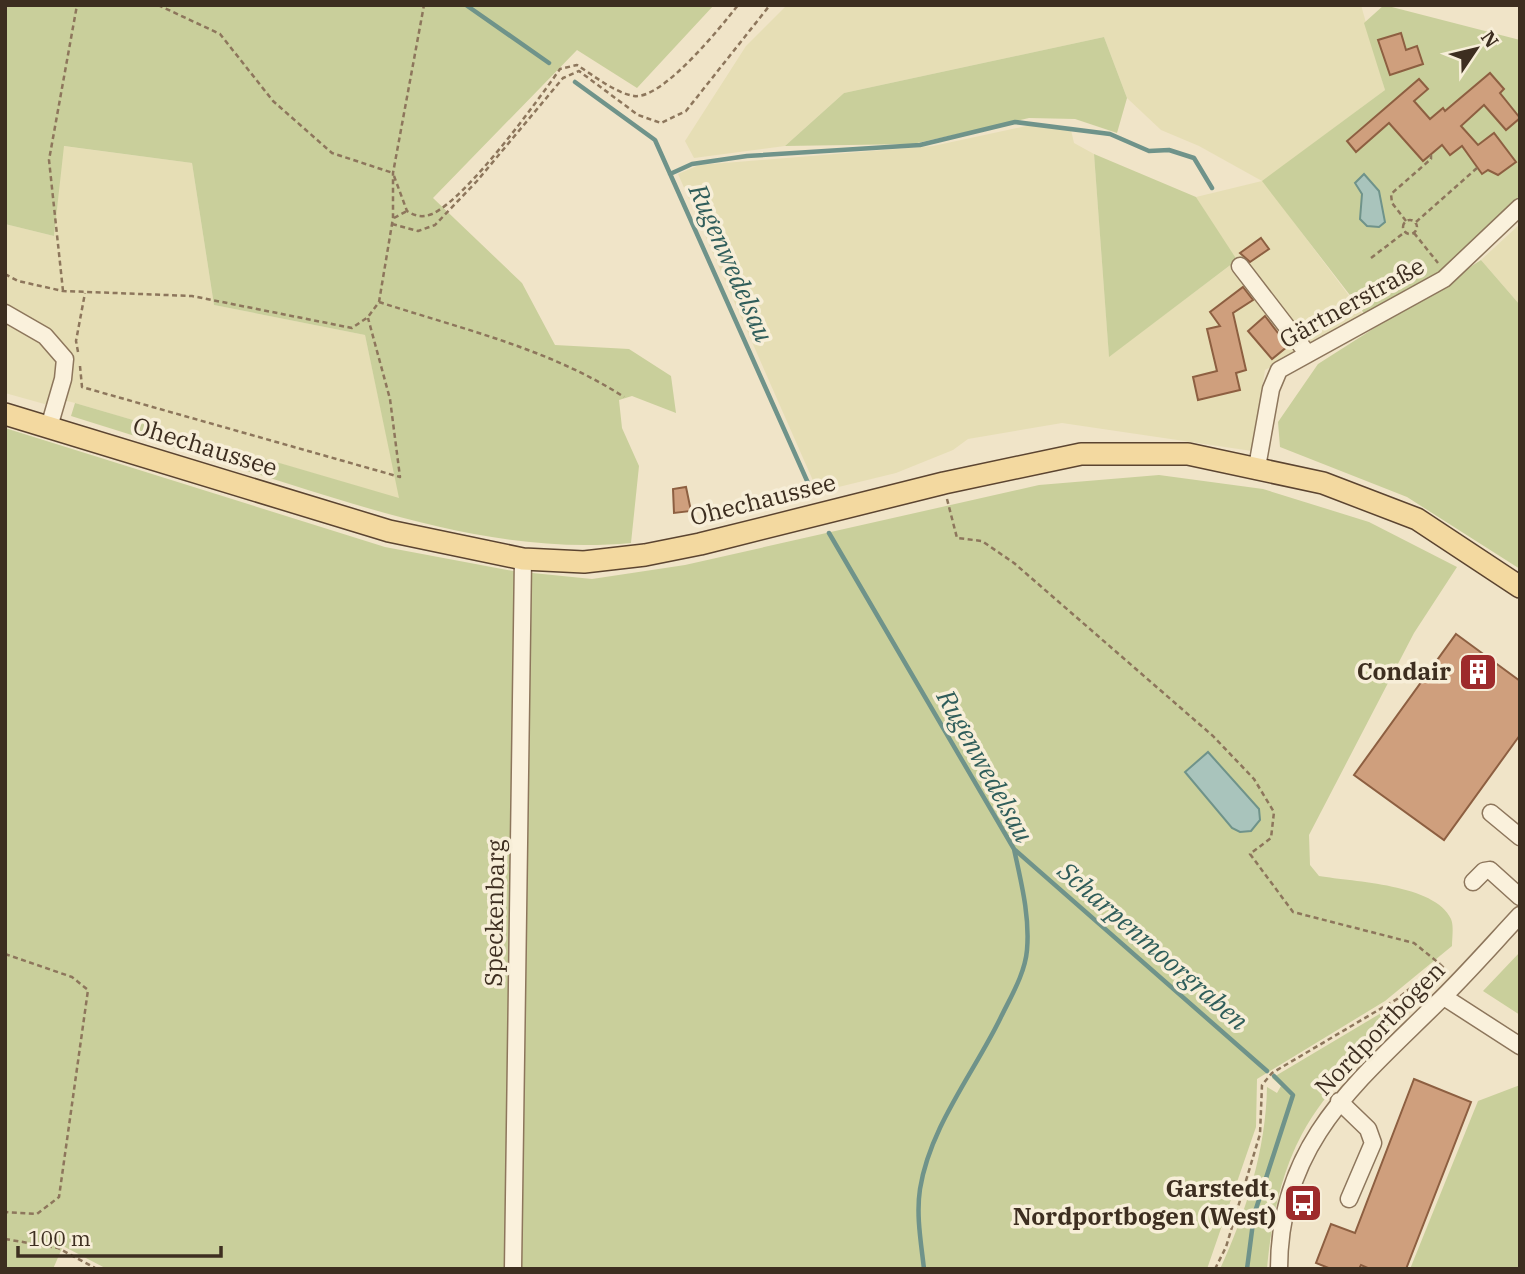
<svg xmlns="http://www.w3.org/2000/svg" width="1525" height="1274" viewBox="0 0 1525 1274" font-family="'IBM Plex Serif',serif">
<style>
.farmland{fill:#e6deb5}
.green{fill:#c9cf9b}
.water{fill:#a9c4bc;stroke:#6f938a;stroke-width:2}
.lines{fill:none;stroke-linecap:round;stroke-linejoin:round}
.stream{stroke:#6f938a;stroke-width:4.5}
.building{fill:#cf9f7d;stroke:#8d5f41;stroke-width:2}
.minor-casing{stroke:#8d765c;stroke-width:19}
.major-casing{stroke:#5b4430;stroke-width:24}
.path{stroke:#8d765c;stroke-width:2.5;stroke-dasharray:5 3.5;stroke-linecap:butt}
.minor{stroke:#faf1dc;stroke-width:16}
.major{stroke:#f3d9a0;stroke-width:21}
.labels{text-anchor:middle;stroke-width:7;stroke-linejoin:round;paint-order:stroke}
.street-label{font-size:24px;fill:#3d2e20;stroke:#f7eed8}
.poi-label{font-size:24px;font-weight:bold;fill:#3d2e20;stroke:#f7eed8;text-anchor:end}
.water-label{font-size:26px;font-style:italic;fill:#2f5d5a;stroke:#f7eed8}
</style>
<rect width="100%" height="100%" fill="#f0e4c8"/>
<path class="farmland" d="M787,5H1361L1385,90L1263,181L1365,317L1265,370L1252,451L1062,423L968,439L953,450L896,473L818,492L678,174L699,165L933,146L1031,125L1071,130L1074,143L1094,154L1109,356L1236,261L1196,197L1262,181L1199,146L1161,130L1127,98L1104,37L844,93L785,146L694,158L685,141L746,46Z
M63,146L192,163L214,305L365,335L400,499L75,403L51,397L48,405L5,393V224L54,236Z
M1520,224V305L1481,260Z"/>
<path class="green" d="M5,5H714L637,88L577,50L433,198L522,283L555,345L629,349L671,376L676,413L632,396L619,400L622,428L639,466L631,543C513,554 400,519 289,484C216,461 144,439 71,416L75,403L399,498L365,335L214,305L192,163L64,146L54,236L5,224Z
M1384,5L1520,40V201L1445,271L1366,316L1262,181L1385,90L1364,23Z
M1104,37L1127,98L1117,133L1075,119L1029,118L913,144L785,146L844,93Z
M1094,154L1196,197L1237,260L1109,357Z
M1481,260L1520,305V569L1407,497L1280,447L1278,422L1318,364Z
M5,428L385,547L513,571L592,579L685,565L1039,485L1159,475L1263,489L1369,522L1457,567L1414,633L1309,835L1310,865L1319,876C1354,882 1435,884 1451,919C1454,926 1452,938 1452,946L1385,1001L1257,1079L1256,1127L1207,1269H107L63,1246L53,1269H5Z
M1520,952V1015L1483,991Z
M1427,980L1432,990C1388,1034 1332,1078 1302,1134C1280,1175 1271,1223 1267,1269H1220C1246,1213 1266,1149 1267,1087L1277,1093L1281,1086L1272,1078L1398,1003Z
M1520,1085V1269H1410L1478,1101Z"/>
<path class="water" d="M1364,174L1379,191L1385,222L1379,227L1367,226L1360,219L1362,194L1355,183Z
M1208,752L1259,809L1260,820L1251,831L1240,832L1232,828L1185,772Z"/>
<g class="lines">
<path class="stream" d="M466,5L549,63
M575,82L655,140L812,492
M670,174L692,164L747,156L920,145L1015,122L1110,134L1149,151L1169,150L1194,158L1212,188
M829,533L1014,849C1021,882 1030,916 1027,950C1025,974 1010,998 1000,1019C973,1074 930,1127 920,1189C916,1215 921,1242 924,1269
M1015,850L1267,1071
M1247,1269L1254,1215L1293,1095L1274,1076"/>
</g>
<path class="building" d="M1401,33L1406,50L1417,46L1423,64L1390,75L1378,40Z
M1490,73L1504,89L1500,93L1520,118L1506,130L1484,105L1461,126L1478,145L1494,133L1516,162L1498,175L1488,170L1482,174L1462,146L1450,155L1442,145L1423,161L1389,123L1356,152L1347,141L1419,79L1428,89L1414,101L1430,119L1443,108L1445,111Z
M1261,238L1269,249L1250,262L1240,253Z
M1243,287L1253,300L1233,313L1246,370L1236,373L1240,390L1198,400L1193,377L1217,371L1207,329L1220,326L1210,312Z
M1265,316L1288,346L1272,359L1248,331Z
M686,487L691,511L674,513L673,489Z
M1456,634L1520,681V735L1444,840L1354,775Z
M1414,1079L1471,1102L1406,1269H1370L1361,1265L1359,1269H1331L1316,1263L1331,1224L1355,1233Z"/>
<g class="lines">
<defs>
<path id="minor" d="M1240,266L1307,353
M5,313L45,336L65,359L63,379L49,427
M1257,467L1271,389L1279,370L1444,279L1520,207
M1491,813L1520,837
M1473,882L1484,871L1490,870L1520,897
M1444,997L1520,1046
M1339,1101L1368,1129L1373,1143L1349,1199
M513,1269L523,559
M1279,1269C1279,1144 1355,1084 1436,1004C1465,976 1492,945 1520,915"/>
<path id="major" d="M5,414L389,531L523,559L584,562L645,555L700,544L944,483L1081,454H1188L1323,483L1417,519L1520,587"/>
</defs>
<use href="#minor" class="minor-casing"/>
<use href="#major" class="major-casing"/>
<path class="path" d="M158,5L220,34L273,101L332,153L393,173
M394,176L407,211C415,216 422,218 432,214C467,198 536,103 560,69L577,65C593,75 615,93 634,96C662,100 721,27 738,5
M394,218L407,211
M1403 227a7 7 0 1 1 14 0a7 7 0 1 1-14 0Z
M1406,221L1392,203L1391,194L1431,159V155
M1416,222L1477,168
M392,224L418,231L435,225L477,181L563,78L579,71L638,115L661,123L686,111L770,5
M1414,233L1438,263
M1371,258L1405,232
M5,274L18,281L63,291L192,296L352,328L368,317L379,302L393,218V173L424,5
M63,291L49,160L77,5
M379,302C462,329 550,349 624,397
M78,352L76,341L85,293
M80,366L82,387L400,477L390,399L368,318
M947,499L957,538L982,541L1014,563L1213,736L1254,779L1274,812L1271,838L1250,854L1293,912L1414,943L1440,964
M5,954L72,977L88,990L59,1197L37,1214L5,1212
M5,1239L58,1248L97,1269
M1215,1269L1226,1247L1260,1134L1262,1085L1272,1073L1397,999L1440,964L1447,971"/>
<use href="#minor" class="minor"/>
<use href="#major" class="major"/>
</g>
<defs>
<symbol id="building-square" viewBox="-11 -11 22 22"><rect x="-9" y="-9" width="18" height="18" rx="4" fill="#9e2a2b" stroke="#f7eed8"/><path d="M-4-6H4V6H1V3H-1V6H-4ZM-2.5-4.3h1.7v1.8h-1.7ZM.8-4.3h1.7v1.8H.8ZM-2.5-1h1.7V.8h-1.7ZM.8-1h1.7V.8H.8Z" fill="#fff"/></symbol>
<symbol id="bus-square" viewBox="-11 -11 22 22"><rect x="-9" y="-9" width="18" height="18" rx="4" fill="#9e2a2b" stroke="#f7eed8"/><path d="M-5-6H5V4H4V6H2V4H-2V6H-4V4H-5ZM-3.5-4V0h7V-4ZM-3.5 1.2v1.5H-2V1.2ZM2 1.2v1.5H3.5V1.2Z" fill="#fff"/></symbol>
</defs>
<g fill-rule="evenodd">
<use href="#building-square" x="1456" y="650" width="44" height="44"/>
<use href="#bus-square" x="1281" y="1181" width="44" height="44"/>
</g>
<g class="labels">
<g class="street-label">
<text transform="translate(1352 303) rotate(-29)" y="8">Gärtnerstraße</text>
<text transform="translate(205 447) rotate(17)" y="8">Ohechaussee</text>
<text transform="translate(763 500) rotate(-14)" y="8">Ohechaussee</text>
<text transform="translate(495 913) rotate(-89)" y="8">Speckenbarg</text>
<text transform="translate(1380 1029) rotate(-46)" y="8">Nordportbogen</text>
</g>
<g class="poi-label">
<text x="1451" y="680">Condair</text>
<text x="1276" y="1197">Garstedt,<tspan x="1276" dy="28">Nordportbogen (West)</tspan></text>
</g>
<g class="water-label">
<text transform="translate(731 263) rotate(66)" y="9">Rugenwedelsau</text>
<text transform="translate(985 766) rotate(61)" y="9">Rugenwedelsau</text>
<text transform="translate(1153 946) rotate(41)" y="9">Scharpenmoorgraben</text>
</g>
</g>
<rect width="1525" height="1274" fill="none" stroke="#3d2e20" stroke-width="14"/>
<g transform="translate(1476 49) rotate(55)" stroke="#f7eed8" stroke-width="5" paint-order="stroke">
<path d="M0-5L12 26L0 18L-12 26Z" fill="#3d2e20"/>
<text y="-10" font-size="19" font-weight="bold" text-anchor="middle" fill="#3d2e20">N</text>
</g>
<path d="M18 1246v10h203v-10" fill="none" stroke="#3d2e20" stroke-width="3.5"/>
<text x="28" y="1246" font-size="21" fill="#3d2e20" stroke="#f7eed8" stroke-width="5" paint-order="stroke">100 m</text>
</svg>
